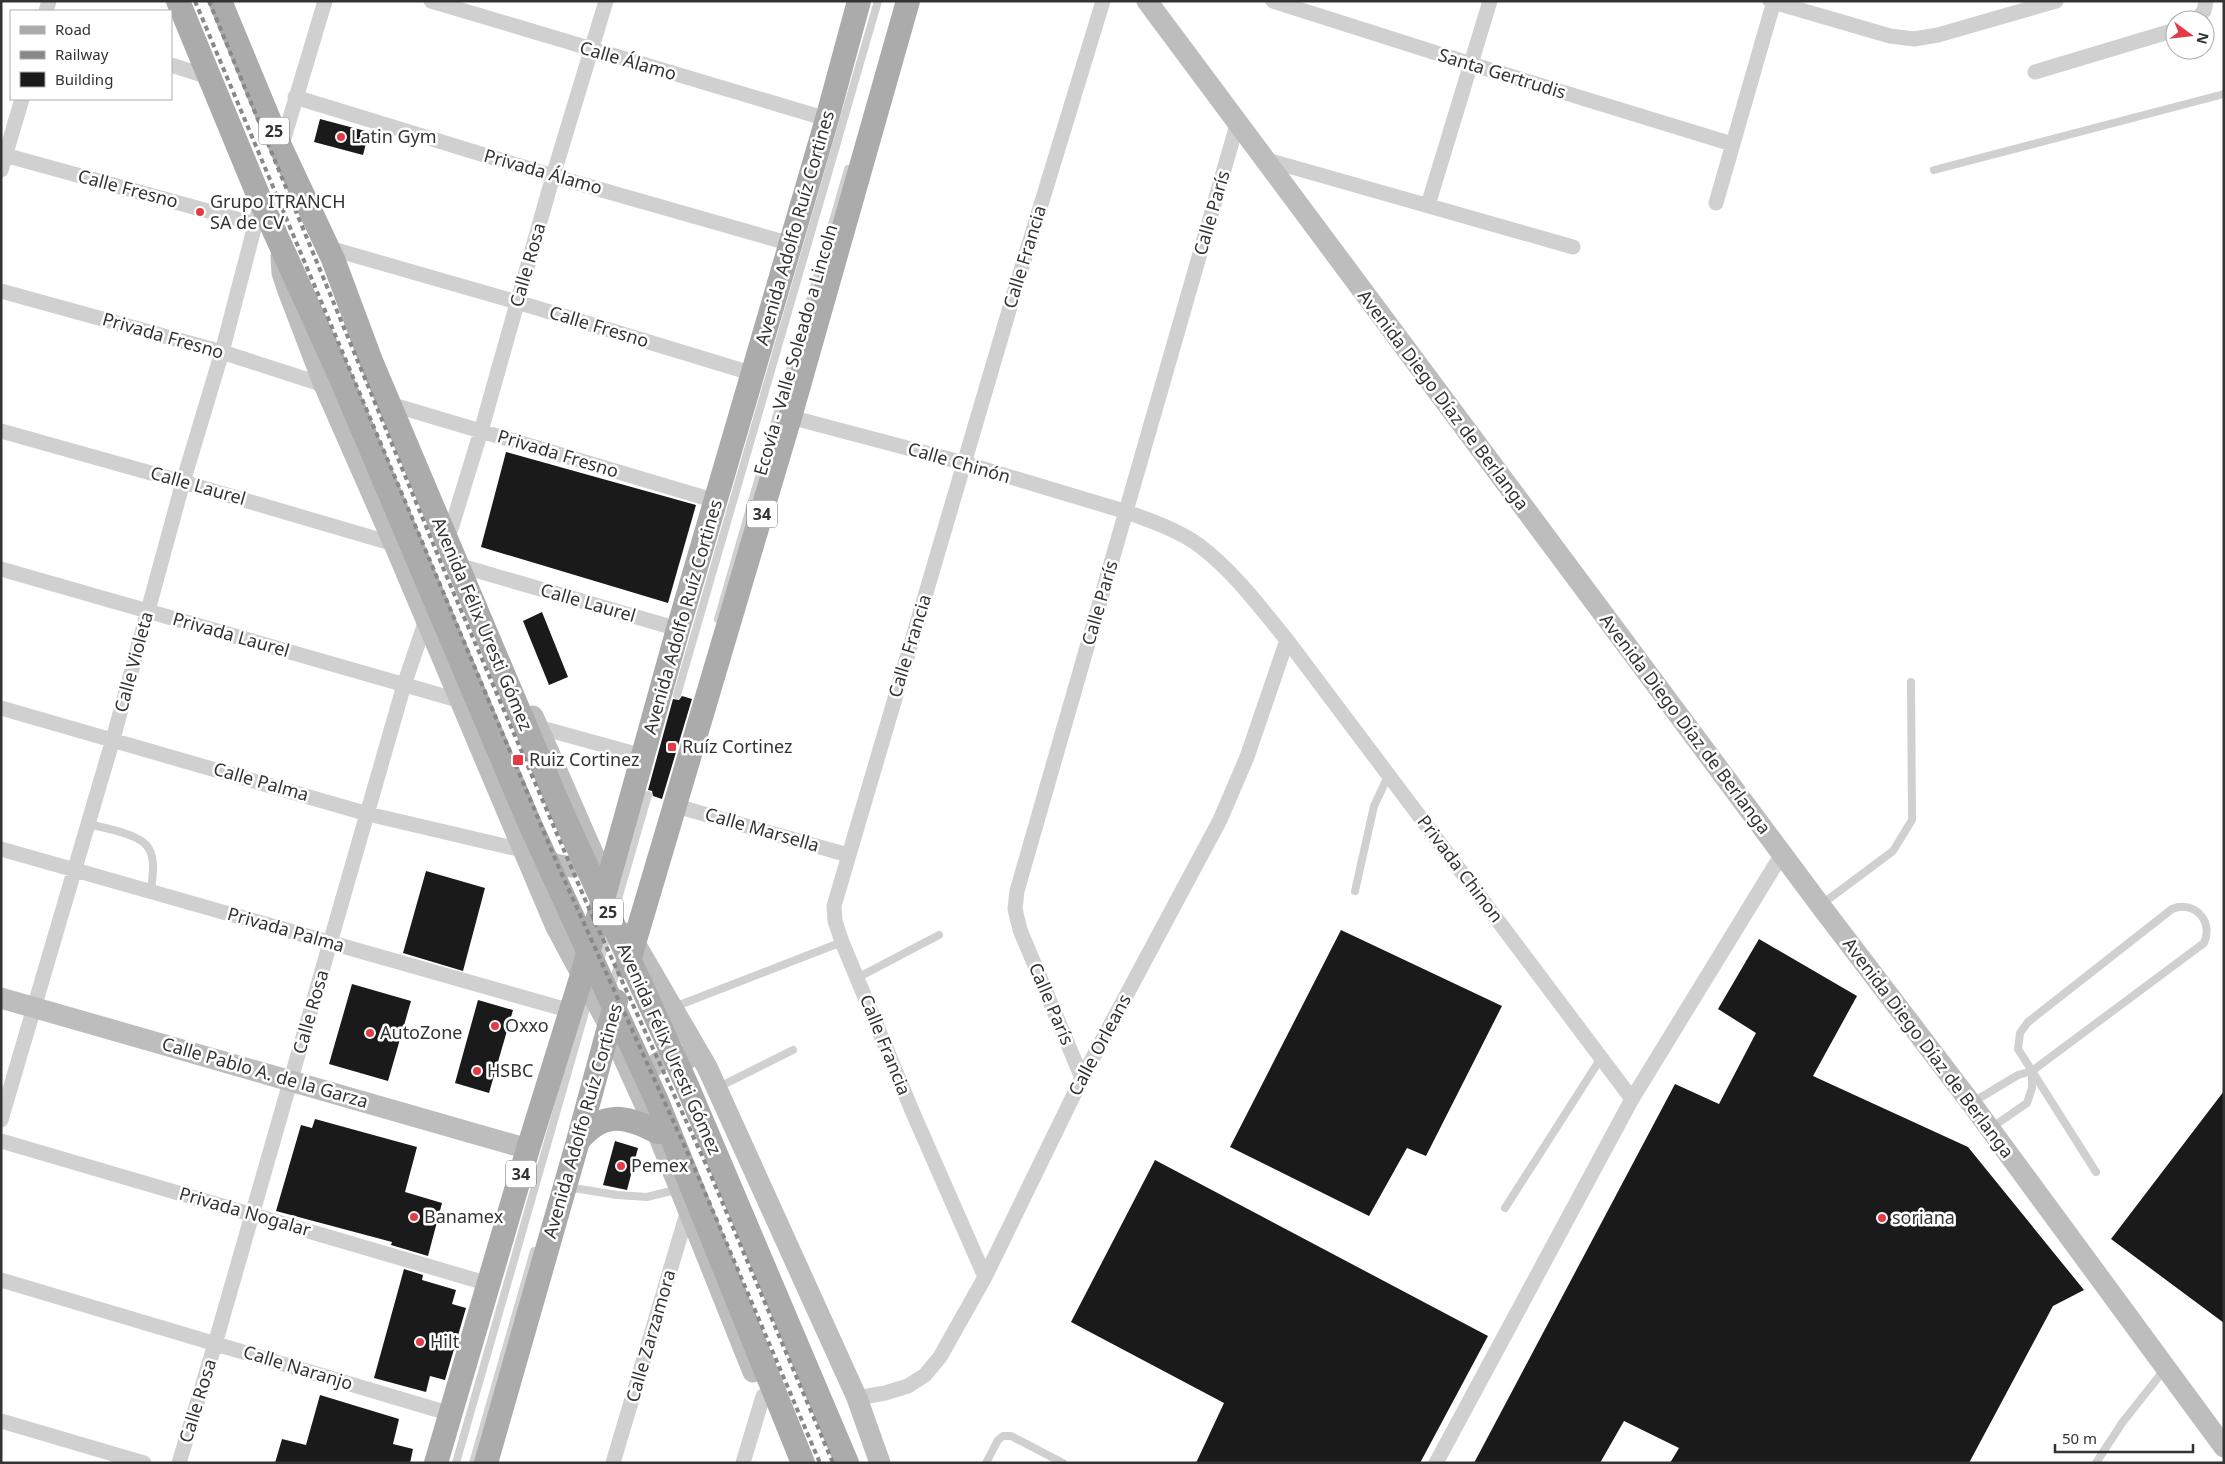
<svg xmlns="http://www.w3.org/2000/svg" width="2225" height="1464" viewBox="0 0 2225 1464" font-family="'Noto Sans',sans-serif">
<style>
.building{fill:#1a1a1a}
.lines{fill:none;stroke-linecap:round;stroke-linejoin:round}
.lane{stroke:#d0d0d0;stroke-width:8}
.street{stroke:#d0d0d0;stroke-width:15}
.secondary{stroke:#bdbdbd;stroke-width:21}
.primary{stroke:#ababab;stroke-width:24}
.rail{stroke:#888;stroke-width:4;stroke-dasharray:5 4;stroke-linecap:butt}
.poi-dot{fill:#e63946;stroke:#fff;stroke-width:2}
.labels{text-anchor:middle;stroke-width:5;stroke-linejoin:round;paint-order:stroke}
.shield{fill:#fff;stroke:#707070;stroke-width:1}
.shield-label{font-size:16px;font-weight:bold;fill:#333}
.street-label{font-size:18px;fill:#333;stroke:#fff}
.poi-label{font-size:18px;fill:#333;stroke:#fff;text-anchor:start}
</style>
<rect width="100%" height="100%" fill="#fff"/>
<path class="building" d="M320,119L369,132L363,155L314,142Z
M506,452L696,505L668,603L481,547Z
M542,612L568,677L549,685L523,621Z
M682,696L692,699L662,799L653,796L652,791L648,790L673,699L679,700Z
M426,871L485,888L463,971L403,953Z
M1341,930L1502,1006L1426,1156L1407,1148L1369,1216L1230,1147Z
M1759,939L1857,996L1813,1076L1968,1147L2084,1290L2053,1306L1969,1463H1670L1679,1448L1624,1421L1600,1463H1474L1675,1084L1719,1104L1756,1033L1718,1009Z
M352,984L411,1001L388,1081L329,1064Z
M478,1000L513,1010L489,1093L455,1083Z
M2224,1091V1323L2111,1239Z
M315,1119L417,1147L405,1192L442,1203L428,1256L391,1245L392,1242L276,1211L301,1125L312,1128Z
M615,1141L638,1148L627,1190L603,1185Z
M1155,1160L1488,1336L1420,1463H1196L1224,1403L1071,1322Z
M404,1269L423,1275L422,1280L456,1290L452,1304L466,1308L445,1380L430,1376L426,1392L374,1378Z
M320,1395L399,1419L393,1444L413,1449L410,1463H275L282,1439L306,1445Z"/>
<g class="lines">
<path class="lane" d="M1934,170L2224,94
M718,619L848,169
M677,695L878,1
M88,824C104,828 142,834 149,849C156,861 152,878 151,892
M1355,891L1374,806L1389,774
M1822,904L1893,851L1912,820L1911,682
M614,913L648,795
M600,961L609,929
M857,978L939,935
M611,988L619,963
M674,1007L842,942
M719,1087L793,1050
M1973,1102L2018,1075L2032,1071L2204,943C2214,921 2194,900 2172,909L2028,1022L2020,1033L2018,1049L2096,1172
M1991,1128L2027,1103L2032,1088V1071
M567,1187L617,1195L647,1197L679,1189
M1505,1208L1601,1058
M456,1463L589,998
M473,1463L534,1251
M986,1463L998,1440L1003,1436H1011L1063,1463
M2096,1463L2122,1423L2164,1370"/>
<path class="street" d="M431,1L827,119
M1273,1L1471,64L1732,144
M1770,1L1890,36L1914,39L1938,35L2056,1
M46,11L49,1
M2196,20L2204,11L2206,1
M171,65L209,77
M2035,72L2175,30
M295,97L553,176L791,244
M281,148L325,1
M1,154L255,224
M1264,159L1573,247
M1,170L22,99
M1716,203L1774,1
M1428,205L1490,1
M329,248L517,302L754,374
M1,291L222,352L324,385
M400,407L716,501
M790,417L964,463L1127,512C1151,521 1179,530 1200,546C1234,572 1260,607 1287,640L1632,1099
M1,431L183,482L394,544
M451,529L481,431L553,176L606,1
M468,568L678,629
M1,569L461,701
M1,708L368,814L522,850
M538,727L643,756
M676,806L848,855
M1,849L571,1011
M1082,1078L1020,930L1015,909L1017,891L1238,121
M1,1120L113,739L183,482L222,352L261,202
M1,1141L489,1284
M985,1277L913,1113L842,942L835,921L834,906L1015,290L1103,1
M1,1280L451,1414
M857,1398L885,1393L908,1386L925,1375L940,1357L985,1277L1082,1078L1220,820L1247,757L1287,640
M1,1421L144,1463
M179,1463L215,1344L404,685L426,620
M613,1463L688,1210
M743,1463L763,1396
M1436,1463L1632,1099L1782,854"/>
<path class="secondary" d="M1147,1L1820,905L1971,1103L2224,1447
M281,257L282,273L288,291L324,385L394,544L555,925L609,1026L657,1132L753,1372
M533,716L600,869
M536,856L555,864L572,867L584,857L588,844
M629,933L707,1067L857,1398L880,1463
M1,998L528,1149
M638,1089C646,1068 665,1051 689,1058"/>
<path class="primary" d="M178,1L261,202L340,376L529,822L657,1101L803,1463
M220,1L281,148L333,259L371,361L560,808L685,1081L847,1463
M627,967L790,417L908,1
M578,1141C603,1111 625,1115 657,1132
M436,1463L528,1149L582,975L678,629L827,119L859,1
M486,1463L578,1141L616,1001"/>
<path class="rail" d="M195,1L559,868L698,1176L820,1463
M209,1L449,582L590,911L709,1171L833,1463"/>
</g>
<g class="poi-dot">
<circle cx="341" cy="137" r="5"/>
<circle cx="200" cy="212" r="5"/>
<rect x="667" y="742" width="10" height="10" rx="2.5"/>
<rect x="512" y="754" width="12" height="12" rx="2.5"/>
<circle cx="495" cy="1026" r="5"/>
<circle cx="370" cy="1033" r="5"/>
<circle cx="477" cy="1071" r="5"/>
<circle cx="621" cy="1166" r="5"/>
<circle cx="414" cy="1217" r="5"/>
<circle cx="1882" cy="1218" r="5"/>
<circle cx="420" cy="1342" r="5"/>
</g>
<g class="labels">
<g class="shield">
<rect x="259" y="117.5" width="30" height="27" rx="4"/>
<rect x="747" y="500.5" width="30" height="27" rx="4"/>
<rect x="593" y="898.5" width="30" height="27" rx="4"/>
<rect x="506" y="1160.5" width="30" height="27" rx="4"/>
</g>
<g class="shield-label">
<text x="274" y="137">25</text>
<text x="762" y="520">34</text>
<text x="608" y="918">25</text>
<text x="521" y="1180">34</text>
</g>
<g class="street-label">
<text transform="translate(628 61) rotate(16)" y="6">Calle Álamo</text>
<text transform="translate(1502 74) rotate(17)" y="6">Santa Gertrudis</text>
<text transform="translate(543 172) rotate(16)" y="6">Privada Álamo</text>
<text transform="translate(128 189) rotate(15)" y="6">Calle Fresno</text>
<text transform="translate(1212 213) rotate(-74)" y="6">Calle París</text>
<text transform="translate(795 228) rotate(-74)" y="6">Avenida Adolfo Ruíz Cortines</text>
<text transform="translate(1025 257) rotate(-73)" y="6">Calle Francia</text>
<text transform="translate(528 265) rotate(-74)" y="6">Calle Rosa</text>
<text transform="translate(599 327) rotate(17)" y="6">Calle Fresno</text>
<text transform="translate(163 336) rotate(16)" y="6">Privada Fresno</text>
<text transform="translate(796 350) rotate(-74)" y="6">Ecovía - Valle Soleado a Lincoln</text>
<text transform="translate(1443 400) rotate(53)" y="6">Avenida Diego Díaz de Berlanga</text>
<text transform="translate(558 454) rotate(17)" y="6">Privada Fresno</text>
<text transform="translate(959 463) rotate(16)" y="6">Calle Chinón</text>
<text transform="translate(198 486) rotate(16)" y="6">Calle Laurel</text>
<text transform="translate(588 603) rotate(16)" y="6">Calle Laurel</text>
<text transform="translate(1100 603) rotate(-74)" y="6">Calle París</text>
<text transform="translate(683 617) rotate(-74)" y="6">Avenida Adolfo Ruíz Cortines</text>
<text transform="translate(482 624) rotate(67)" y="6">Avenida Félix Uresti Gómez</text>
<text transform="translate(231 635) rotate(16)" y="6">Privada Laurel</text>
<text transform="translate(910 646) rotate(-73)" y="6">Calle Francia</text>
<text transform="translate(134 662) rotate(-75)" y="6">Calle Violeta</text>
<text transform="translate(1685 724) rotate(53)" y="6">Avenida Diego Díaz de Berlanga</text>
<text transform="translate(261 782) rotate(16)" y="6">Calle Palma</text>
<text transform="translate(762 830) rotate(16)" y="6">Calle Marsella</text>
<text transform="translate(1460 869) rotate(53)" y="6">Privada Chinon</text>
<text transform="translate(286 930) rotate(16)" y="6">Privada Palma</text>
<text transform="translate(1051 1004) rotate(67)" y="6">Calle París</text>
<text transform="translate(311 1012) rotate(-74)" y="6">Calle Rosa</text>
<text transform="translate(885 1045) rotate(68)" y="6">Calle Francia</text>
<text transform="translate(1100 1045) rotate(-62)" y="6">Calle Orleans</text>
<text transform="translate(1928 1048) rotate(53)" y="6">Avenida Diego Díaz de Berlanga</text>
<text transform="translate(669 1049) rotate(66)" y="6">Avenida Félix Uresti Gómez</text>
<text transform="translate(265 1073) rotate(16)" y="6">Calle Pablo A. de la Garza</text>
<text transform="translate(583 1121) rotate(-74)" y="6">Avenida Adolfo Ruíz Cortines</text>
<text transform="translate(245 1212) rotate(16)" y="6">Privada Nogalar</text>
<text transform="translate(651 1336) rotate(-74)" y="6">Calle Zarzamora</text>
<text transform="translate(298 1368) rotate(17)" y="6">Calle Naranjo</text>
<text transform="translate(198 1401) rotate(-73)" y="6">Calle Rosa</text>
</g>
<g class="poi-label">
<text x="351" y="143">Latin Gym</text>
<text x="210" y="208">Grupo ITRANCH<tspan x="210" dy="21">SA de CV</tspan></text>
<text x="682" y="753">Ruíz Cortinez</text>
<text x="529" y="766">Ruiz Cortinez</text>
<text x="505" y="1032">Oxxo</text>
<text x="380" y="1039">AutoZone</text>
<text x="487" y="1077">HSBC</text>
<text x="631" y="1172">Pemex</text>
<text x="424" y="1223">Banamex</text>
<text x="1892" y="1224">soriana</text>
<text x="430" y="1348">Hilt</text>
</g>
</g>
<rect width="2225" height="1464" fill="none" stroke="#333333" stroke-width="5"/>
<rect x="10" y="10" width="162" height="90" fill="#ffffff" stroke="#adadad"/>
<rect x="20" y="26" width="25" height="8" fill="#ababab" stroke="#adadad"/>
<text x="55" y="35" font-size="15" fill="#333333">Road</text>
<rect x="20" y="51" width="25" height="8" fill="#888888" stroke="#adadad"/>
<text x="55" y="60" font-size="15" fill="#333333">Railway</text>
<rect x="20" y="72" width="25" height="15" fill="#1a1a1a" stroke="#adadad"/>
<text x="55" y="85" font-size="15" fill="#333333">Building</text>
<g transform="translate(2190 35) rotate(105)"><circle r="24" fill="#ffffff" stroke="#adadad"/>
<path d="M0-4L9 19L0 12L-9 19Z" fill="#e63946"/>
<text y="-8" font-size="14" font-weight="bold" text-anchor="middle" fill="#333333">N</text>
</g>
<path d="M2055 1444v8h138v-8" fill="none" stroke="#333333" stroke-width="2.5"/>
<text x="2062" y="1444" font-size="15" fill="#333333" stroke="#ffffff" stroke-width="4" paint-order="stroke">50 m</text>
</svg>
